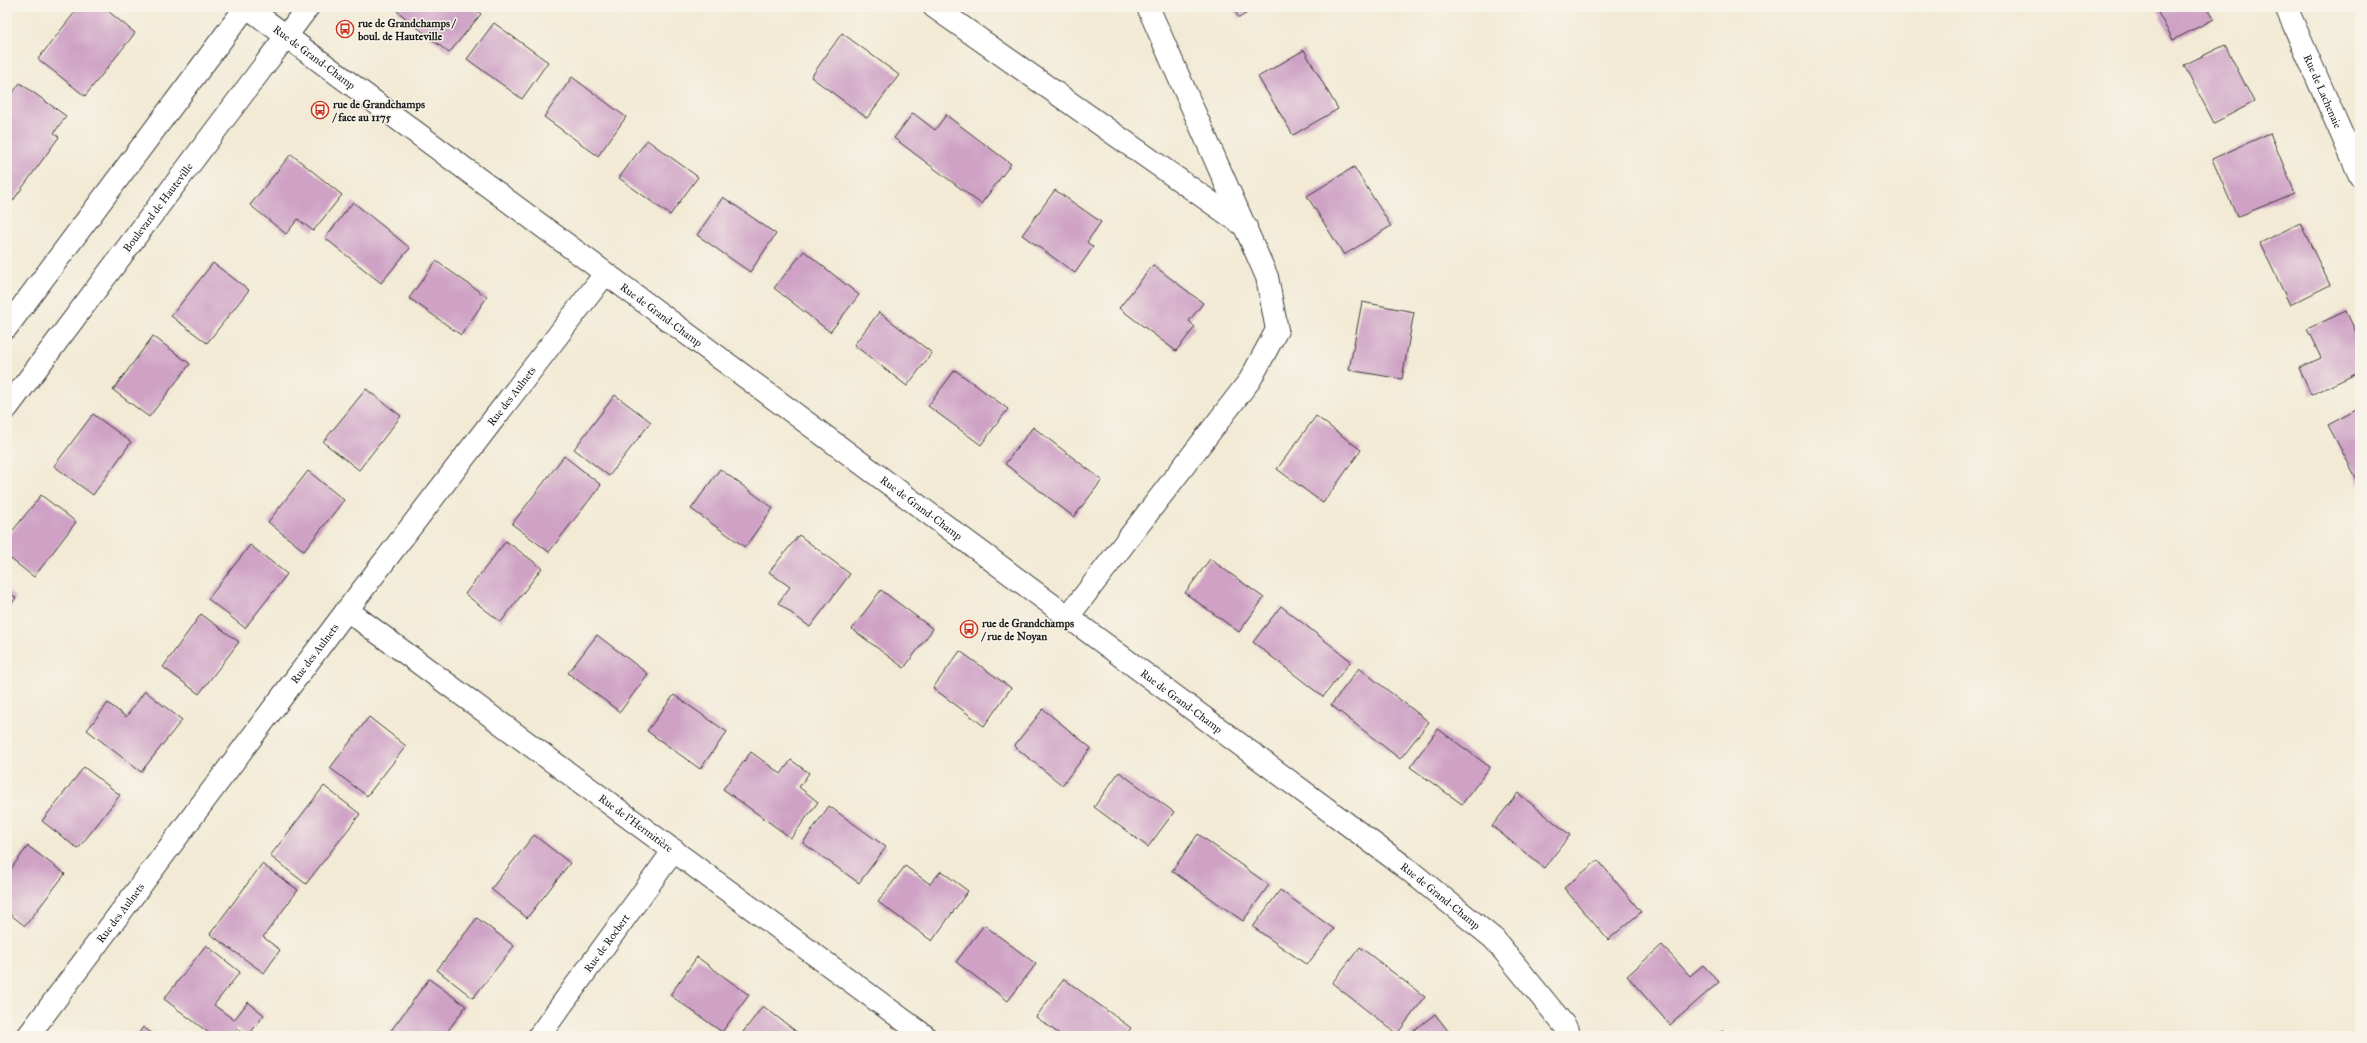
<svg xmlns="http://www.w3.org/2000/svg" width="2367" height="1043" viewBox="0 0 2367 1043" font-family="'IM FELL Great Primer',serif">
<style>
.building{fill:#cea1c5}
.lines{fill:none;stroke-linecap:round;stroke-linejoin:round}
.minor-casing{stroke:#3c3b38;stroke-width:24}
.minor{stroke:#fff;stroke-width:22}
.labels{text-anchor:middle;stroke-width:3;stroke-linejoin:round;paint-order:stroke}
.poi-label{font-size:11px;font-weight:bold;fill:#1c1c1c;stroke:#f7f3e8;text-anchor:start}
.street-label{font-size:11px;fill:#1c1c1c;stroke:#f7f3e8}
</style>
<rect width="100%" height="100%" fill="#f7f3e8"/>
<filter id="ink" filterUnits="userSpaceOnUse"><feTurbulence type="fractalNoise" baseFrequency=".025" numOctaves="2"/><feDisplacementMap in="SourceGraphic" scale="8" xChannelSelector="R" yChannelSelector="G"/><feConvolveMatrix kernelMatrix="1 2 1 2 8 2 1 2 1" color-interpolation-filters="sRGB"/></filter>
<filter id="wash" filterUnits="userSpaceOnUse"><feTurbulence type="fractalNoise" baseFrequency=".012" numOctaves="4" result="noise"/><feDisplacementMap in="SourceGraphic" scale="16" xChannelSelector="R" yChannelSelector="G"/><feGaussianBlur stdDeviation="0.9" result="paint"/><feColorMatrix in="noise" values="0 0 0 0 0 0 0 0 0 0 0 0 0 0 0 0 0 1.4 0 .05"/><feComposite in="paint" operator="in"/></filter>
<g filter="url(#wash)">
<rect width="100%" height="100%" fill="#f2ead5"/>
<g id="blocks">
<path class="building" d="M79,7H103L135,33L85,96L38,59Z
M401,7H473L481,14L449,53L397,11Z
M1232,7H1257L1239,18Z
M2155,7H2207L2214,19L2173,40Z
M494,23L548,62L522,99L467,59Z
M842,33L899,75L867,118L811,77Z
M2225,45L2254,102L2214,123L2184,65Z
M1304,50L1338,109L1293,135L1258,77Z
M572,77L626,117L598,156L544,117Z
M20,83L66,116L54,133L59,137L12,202L7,198V101Z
M913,113L935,130L946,115L1011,164L981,204L894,138Z
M2270,133L2295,193L2237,217L2212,159Z
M647,140L698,177L670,215L619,178Z
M291,154L342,195L313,231L298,219L286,234L250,205Z
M1354,167L1391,226L1344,255L1307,196Z
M1055,190L1101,222L1087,242L1093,247L1075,273L1022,235Z
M723,197L776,234L750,272L697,235Z
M353,202L410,248L381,283L325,238Z
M2300,223L2330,285L2290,305L2260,243Z
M804,251L859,295L830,332L774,288Z
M436,261L487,297L461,335L409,298Z
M213,263L249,290L207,343L171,316Z
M1153,265L1203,303L1189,321L1195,327L1176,351L1119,308Z
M1362,302L1414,312L1402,379L1349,370Z
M2346,311L2360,341V372L2311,395L2299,368L2321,358L2307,329Z
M879,312L932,353L907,386L854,345Z
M153,336L190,364L149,417L113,390Z
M955,370L1008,409L981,445L928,406Z
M366,389L401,416L359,470L323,442Z
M615,395L651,422L609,476L574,449Z
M2360,408V485L2328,425Z
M93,414L131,442L93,495L54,466Z
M1316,416L1361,450L1323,503L1277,469Z
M1033,427L1102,480L1074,517L1005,464Z
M564,456L601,485L549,552L512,524Z
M720,469L773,508L745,547L691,509Z
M308,471L344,500L304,551L268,522Z
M41,495L76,522L34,577L7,556V538Z
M799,535L850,574L810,627L778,603L790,587L769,572Z
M506,541L542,568L501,622L465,594Z
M250,545L287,574L245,628L208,599Z
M1210,559L1264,598L1239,632L1185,593Z
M7,590L16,598L7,610Z
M881,590L933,629L904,668L852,629Z
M1281,606L1351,661L1323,697L1253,642Z
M201,614L239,642L199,694L163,667Z
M597,635L648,674L620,712L568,673Z
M960,651L1011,688L984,726L933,688Z
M1359,668L1429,722L1400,759L1331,705Z
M145,691L182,720L141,772L87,730L108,703L126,717Z
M674,695L727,732L700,769L647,731Z
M1043,709L1091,748L1062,785L1014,746Z
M369,717L406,746L367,796L330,768Z
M1438,729L1490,767L1462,804L1410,767Z
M751,752L781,774L791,760L809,773L799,787L818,802L791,838L723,789Z
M84,767L120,795L78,849L42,821Z
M1119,772L1174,812L1148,847L1094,807Z
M324,786L360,814L306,884L270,856Z
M1518,793L1570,835L1544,868L1492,826Z
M829,806L886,847L859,883L803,843Z
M1198,834L1269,885L1243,921L1172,871Z
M534,835L570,863L527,918L491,889Z
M28,846L65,874L25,926L7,912V874Z
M1598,860L1641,912L1608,940L1564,888Z
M262,864L298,890L263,937L280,950L264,973L210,934Z
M905,866L930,884L941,871L968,891L932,941L878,902Z
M1280,890L1334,929L1307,965L1253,927Z
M477,918L514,946L473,998L437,970Z
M984,925L1036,964L1008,1001L956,962Z
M206,945L240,972L214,1005L234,1020L248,1002L264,1015L248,1036L237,1028L230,1036H213L164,999Z
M1662,945L1690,976L1703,965L1719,982L1670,1025L1627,976Z
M1360,947L1425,997L1397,1034L1332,983Z
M697,957L749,995L722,1032L670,995Z
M429,979L466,1006L444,1036H387Z
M1064,979L1131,1028L1125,1036H1062L1036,1017Z
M763,1006L802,1036H740Z
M1435,1014L1452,1036H1407Z
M143,1027L156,1036H137Z
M1723,1031L1726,1036H1713Z"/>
</g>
</g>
<g filter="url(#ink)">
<use href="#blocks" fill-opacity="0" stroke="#3c3b38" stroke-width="1"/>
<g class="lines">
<defs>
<g id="minor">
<path id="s1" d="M247,7L1405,867L1494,939L1565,1026L1570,1036"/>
<path d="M934,7L1246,227"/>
<path id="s2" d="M2286,7L2360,176"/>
<path d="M7,327L246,7"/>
<path id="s3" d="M7,408L308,7"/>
<path id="s4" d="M347,610L925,1036"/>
<path d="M1067,618L1250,380L1277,330L1267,277L1148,7"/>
<path id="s5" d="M28,1036L347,610L605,274"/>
<path id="s6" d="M539,1036L674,850"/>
</g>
</defs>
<use href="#minor" class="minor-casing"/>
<use href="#minor" class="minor"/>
</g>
</g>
<defs>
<symbol id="bus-ring" viewBox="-11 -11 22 22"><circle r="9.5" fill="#f7f3e8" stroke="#c8321e" stroke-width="1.5"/><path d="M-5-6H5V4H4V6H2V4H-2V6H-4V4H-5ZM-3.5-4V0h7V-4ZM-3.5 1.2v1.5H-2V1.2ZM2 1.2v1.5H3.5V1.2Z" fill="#c8321e"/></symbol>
</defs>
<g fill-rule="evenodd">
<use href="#bus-ring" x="335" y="19" width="20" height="20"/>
<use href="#bus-ring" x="310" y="100" width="20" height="20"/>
<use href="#bus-ring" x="959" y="619" width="20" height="20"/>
</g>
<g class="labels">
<g class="poi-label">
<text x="358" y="27">rue de Grandchamps /<tspan x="358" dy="13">boul. de Hauteville</tspan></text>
<text x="333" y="108">rue de Grandchamps<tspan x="333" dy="13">/ face au 1175</tspan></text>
<text x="982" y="627">rue de Grandchamps<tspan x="982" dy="13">/ rue de Noyan</tspan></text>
</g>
<g class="street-label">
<text dy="4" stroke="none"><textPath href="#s1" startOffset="84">Rue de Grand-Champ</textPath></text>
<text dy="4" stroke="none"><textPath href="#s2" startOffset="92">Rue de Lachenaie</textPath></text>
<text dy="4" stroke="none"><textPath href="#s3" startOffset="251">Boulevard de Hauteville</textPath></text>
<text dy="4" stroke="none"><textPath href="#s1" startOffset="516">Rue de Grand-Champ</textPath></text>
<text dy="4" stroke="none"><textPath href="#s5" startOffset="802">Rue des Aulnets</textPath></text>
<text dy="4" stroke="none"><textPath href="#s1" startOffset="840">Rue de Grand-Champ</textPath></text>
<text dy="4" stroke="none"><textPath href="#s5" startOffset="478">Rue des Aulnets</textPath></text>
<text dy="4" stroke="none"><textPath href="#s1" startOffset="1164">Rue de Grand-Champ</textPath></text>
<text dy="4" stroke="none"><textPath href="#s4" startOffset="359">Rue de l'Hermitière</textPath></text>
<text dy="4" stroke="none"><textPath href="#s1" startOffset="1488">Rue de Grand-Champ</textPath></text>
<text dy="4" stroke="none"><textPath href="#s5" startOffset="154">Rue des Aulnets</textPath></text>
<text dy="4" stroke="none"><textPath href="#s6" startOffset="115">Rue de Rocbert</textPath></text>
</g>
</g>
<rect width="2367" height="1043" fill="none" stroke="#f7f3e8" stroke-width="24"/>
</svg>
